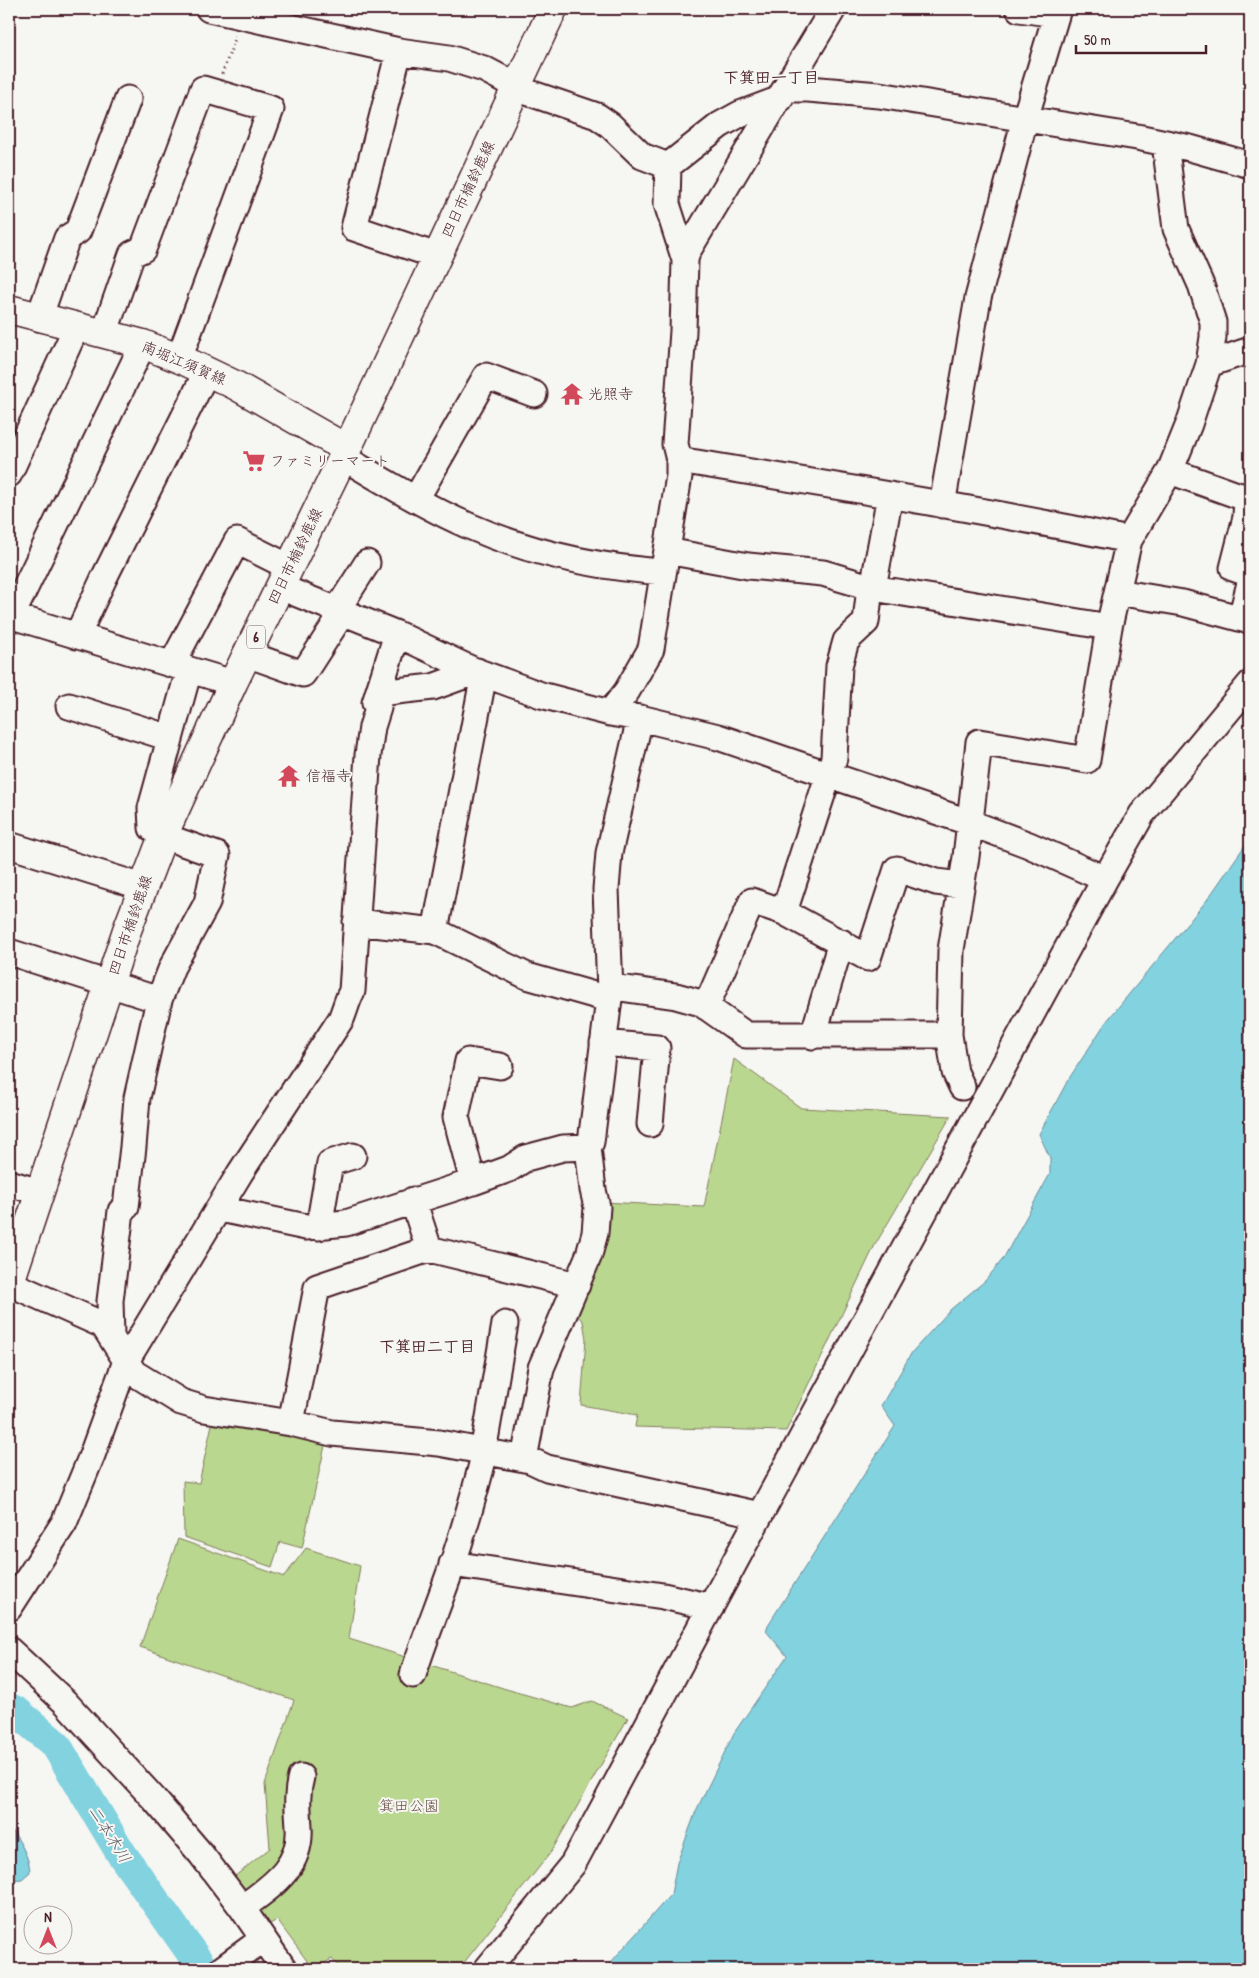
<svg xmlns="http://www.w3.org/2000/svg" width="1259" height="1978" viewBox="0 0 1259 1978" font-family="'Patrick Hand','Klee One',sans-serif">
<style>
.green{fill:#b9d78f;stroke:#827b5d}
.water{fill:#82d2df;stroke:#6c8a97}
.lines{fill:none;stroke-linecap:round;stroke-linejoin:round}
.river{stroke:#82d2df;stroke-width:31}
.minor-casing{stroke:#4a1f2b;stroke-width:29}
.major-casing{stroke:#4a1f2b;stroke-width:31}
.path{stroke:#4a1f2b;stroke-width:3;stroke-dasharray:1 4;stroke-linecap:butt}
.minor{stroke:#f6f6f2;stroke-width:25}
.major{stroke:#f6f6f2;stroke-width:28}
.labels{text-anchor:middle;stroke-width:4;stroke-linejoin:round;paint-order:stroke}
.shield{fill:#f6f6f2;stroke:#7e6067;stroke-width:1}
.shield-label{font-size:14px;font-weight:bold;fill:#4a1f2b}
.street-label{font-size:15px;fill:#4a1f2b;stroke:#f6f6f2}
.poi-label{font-size:15px;fill:#4a1f2b;stroke:#f6f6f2;text-anchor:start}
.park-label{font-size:15px;fill:#664d44;stroke:#f6f6f2}
.neighbourhood-label{font-size:16px;font-weight:bold;fill:#4a1f2b;stroke:#f6f6f2}
.water-label{font-size:16px;font-style:italic;fill:#5b5561;stroke:#f6f6f2}
</style>
<rect width="100%" height="100%" fill="#f6f6f2"/>
<filter id="ink" filterUnits="userSpaceOnUse"><feTurbulence type="fractalNoise" baseFrequency=".02" numOctaves="2"/><feDisplacementMap in="SourceGraphic" scale="10" xChannelSelector="R" yChannelSelector="G"/><feConvolveMatrix kernelMatrix="1 2 1 2 8 2 1 2 1" color-interpolation-filters="sRGB"/></filter>
<g filter="url(#ink)">
<path class="green" d="M734,1059L801,1108L951,1116L875,1245L786,1431L635,1427L637,1415L581,1405L586,1339L583,1321L571,1310L602,1202L704,1207Z
M214,1415L327,1437L302,1548L280,1542L272,1567L184,1537L183,1481L199,1483Z
M178,1539L284,1577L306,1548L360,1566L349,1639L506,1689L572,1708L592,1701L628,1718L551,1852L459,1969H341L332,1959L313,1969L277,1920L263,1928L229,1881L270,1848L265,1784L294,1700L140,1647Z"/>
<path class="water" d="M1250,838V1969H605L671,1894L677,1863L696,1811L734,1733L787,1656L766,1631L768,1625L895,1426L881,1406L912,1352L951,1309L985,1281L1003,1259L1050,1174V1158L1039,1134L1068,1080L1106,1022L1207,900Z
M9,1827C18,1837 30,1858 30,1872L22,1879L9,1880Z"/>
<g class="lines">
<path class="river" d="M9,1708L17,1712L56,1745L121,1853L203,1969"/>
<defs>
<path id="minor" d="M209,9L399,51L449,58L484,69L516,86
M1019,9L1056,14
M399,51L354,228L437,256
M515,88L597,116L610,125L642,156L668,166
M786,89H808L879,95L1137,137L1190,148L1250,165
M668,166L720,125L740,114L780,99
M685,260L687,252L833,9
M39,318L67,238L78,231L128,99
M104,334L132,254L143,249L203,89L271,109L179,359
M1209,364L1250,350
M342,457C384,481 425,507 469,526C530,553 597,567 663,572
M679,460C829,485 980,509 1129,540
M1170,471L1237,495L1250,497
M9,474L76,328
M1247,497L1246,517L1233,568L1250,574
M416,499L486,376L534,394
M942,505L978,298L1025,119L1058,9
M667,551L748,566L823,573L873,588L1109,627
M280,587L397,634L473,670L541,695L610,713L640,718L718,737L968,822L1029,845L1105,879
M873,588L890,495
M1117,592L1183,603L1250,621
M337,610L367,563
M9,615L233,683
M12,615L143,344
M1241,618L1250,583
M77,636L104,578L207,371
M247,654L303,674L343,612
M172,664L237,541L289,567
M378,693L433,687L477,671
M69,706L170,738
M610,713L627,691L651,649L679,476V460L675,444L683,331L685,260L667,204L668,166
M9,845L143,887
M784,912L834,758L839,666L846,641L866,622L870,587
M356,922L435,931L527,976L601,997L610,991L620,988L676,996L701,1003L746,1035H949L951,950L966,857L979,742L1087,760L1109,627L1129,540L1170,471L1189,424L1209,364L1213,337V322L1201,285L1176,229L1165,143
M435,931L484,674
M9,952L159,1000
M706,1007L752,901L784,912L868,958L897,869L936,882L961,885
M949,1035L955,1072L962,1087
M813,1036L841,942
M603,1043L657,1048L650,1124
M473,1182L456,1117L468,1061L500,1066
M9,1183L39,1192
M126,1207L133,1147L137,1098L159,1000L172,967L207,903L217,855L163,836L152,828L151,808L189,670
M220,1209L306,1227L346,1223L473,1182L509,1169L526,1158L563,1148L588,1147
M319,1227L330,1163L353,1156
M429,1249L577,1285
M9,1283L103,1325L134,1373L181,1402L204,1409L291,1423L332,1433L439,1443L530,1460L547,1468L760,1515
M111,1335L110,1301L121,1211
M291,1423L317,1287L429,1249L413,1200
M483,1452L505,1324
M524,1459L541,1368L589,1255L595,1233L597,1207L593,1190L588,1147L591,1142L610,991L606,889L609,853L640,718
M452,1564L663,1596L711,1607
M9,1608L64,1523L92,1455L126,1361L240,1173L341,1019C345,1010 347,1000 352,991L368,755L372,727L378,708L375,703L397,634
M9,1650L65,1702L154,1799L201,1854L242,1908L284,1969
M413,1675C425,1637 440,1601 453,1563C465,1526 476,1489 485,1452
M242,1908C270,1887 302,1868 299,1827C298,1809 296,1795 301,1777
M222,1969L263,1939
M487,1969L573,1864L760,1515L1105,879L1142,814L1250,684"/>
<path id="major" d="M9,309L143,344L187,362L235,385L347,449
M9,1285L127,930L163,836L233,683L347,449L553,9"/>
</defs>
<use href="#minor" class="minor-casing"/>
<use href="#major" class="major-casing"/>
<path class="path" d="M222,74L236,36"/>
<use href="#minor" class="minor"/>
<use href="#major" class="major"/>
</g>
</g>
<defs>
<symbol id="temple-bare" viewBox="-9 -9 18 18"><path d="M0-6L5-2H3V0L6.5 2.5H4V6H1.5V3h-3V6H-4V2.5H-6.5L-3 0V-2H-5Z" fill="#d1495b" stroke="#f6f6f2" stroke-width="2.5" paint-order="stroke"/></symbol>
<symbol id="supermarket-bare" viewBox="-9 -9 18 18"><path d="M-6-5.5h2.5l.6 2H6L4.5 2H-2.5L-4.4-4H-6ZM-1.5 3.2a1.3 1.3 0 1 0 .1 0ZM3 3.2a1.3 1.3 0 1 0 .1 0Z" fill="#d1495b" stroke="#f6f6f2" stroke-width="2.5" paint-order="stroke"/></symbol>
</defs>
<g fill-rule="evenodd">
<use href="#temple-bare" x="556" y="378" width="32" height="32"/>
<use href="#supermarket-bare" x="238" y="445" width="32" height="32"/>
<use href="#temple-bare" x="273" y="760" width="32" height="32"/>
</g>
<g class="labels">
<rect class="shield" x="247" y="625.5" width="18" height="23" rx="4"/>
<g class="shield-label">
<text x="256" y="642">6</text>
</g>
<g class="street-label">
<text transform="translate(468 189) rotate(-65)" y="5">四日市楠鈴鹿線</text>
<text transform="translate(184 363) rotate(23)" y="5">南堀江須賀線</text>
<text transform="translate(295 556) rotate(-64)" y="5">四日市楠鈴鹿線</text>
<text transform="translate(130 925) rotate(-71)" y="5">四日市楠鈴鹿線</text>
</g>
<g class="poi-label">
<text x="588" y="399">光照寺</text>
<text x="270" y="466">ファミリーマート</text>
<text x="306" y="781">信福寺</text>
</g>
<g class="park-label">
<text x="409" y="1811">箕田公園</text>
</g>
<g class="neighbourhood-label">
<text x="771" y="83">下箕田一丁目</text>
<text x="427" y="1352">下箕田二丁目</text>
</g>
<g class="water-label">
<text transform="translate(110 1834) rotate(58)" y="6">二本木川</text>
</g>
</g>
<rect width="1259" height="1978" fill="none" stroke="#f6f6f2" stroke-width="30"/>
<rect x="15" y="15" width="1229" height="1948" fill="none" stroke="#4a1f2b" stroke-width="2" filter="url(#ink)"/>
<g transform="translate(48 1930)"><circle r="24" fill="#f6f6f2" stroke="#b1a0a2"/>
<path d="M0-4L9 19L0 12L-9 19Z" fill="#d1495b"/>
<text y="-8" font-size="14" font-weight="bold" text-anchor="middle" fill="#4a1f2b">N</text>
</g>
<path d="M1076 45v8h130v-8" fill="none" stroke="#4a1f2b" stroke-width="2.5"/>
<text x="1084" y="45" font-size="15" fill="#4a1f2b" stroke="#f6f6f2" stroke-width="4" paint-order="stroke">50 m</text>
</svg>
